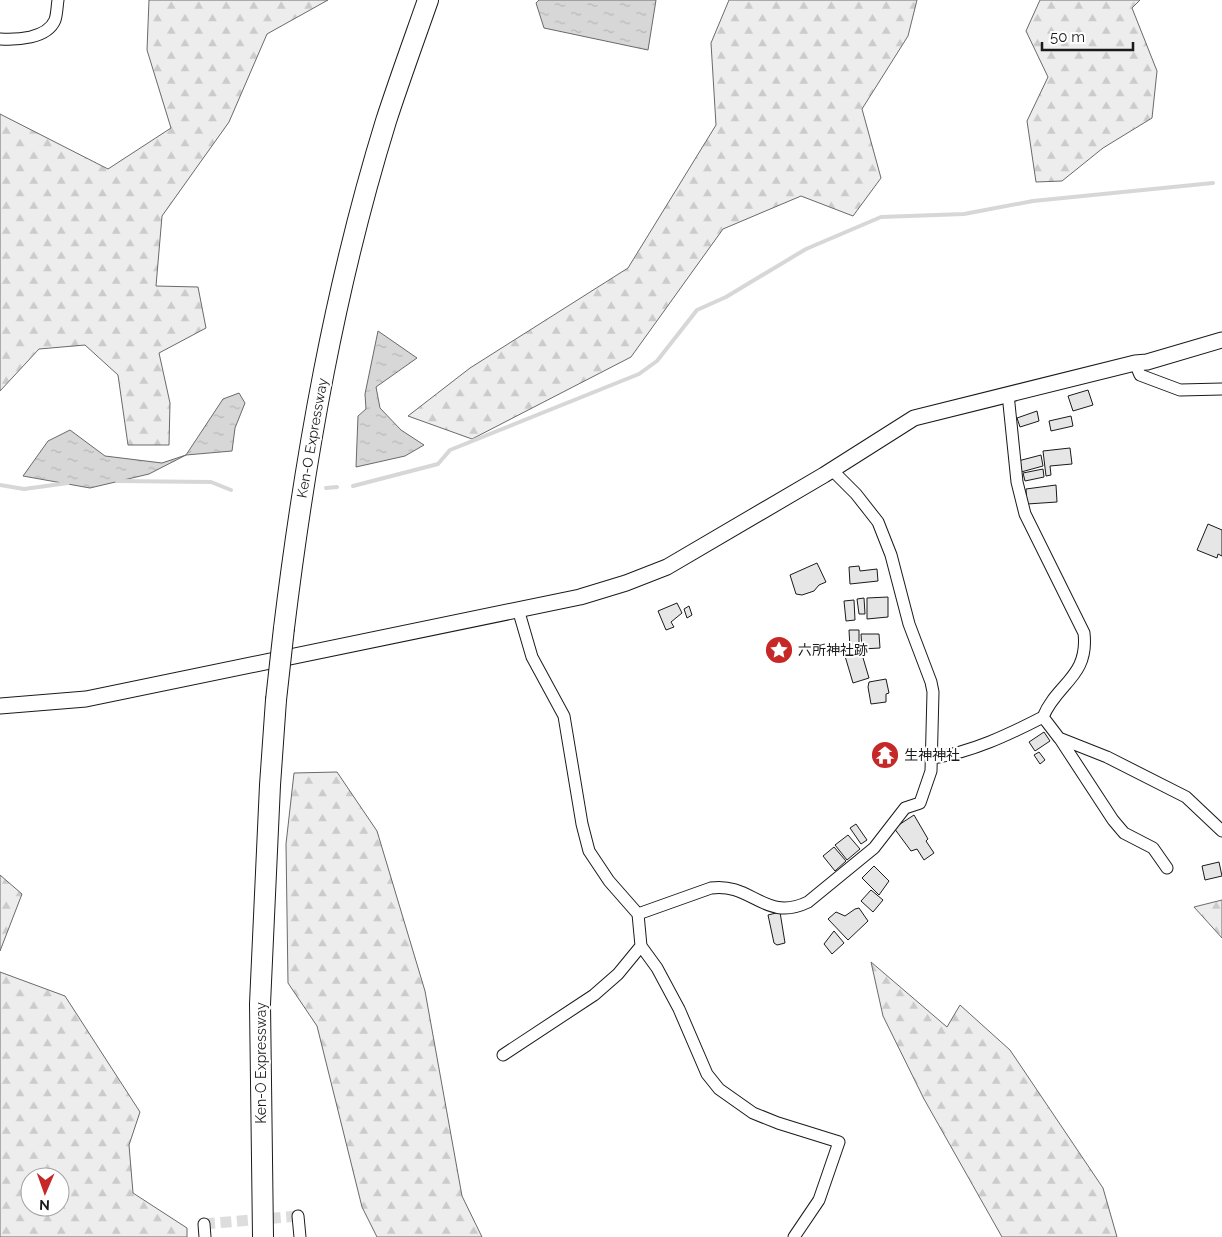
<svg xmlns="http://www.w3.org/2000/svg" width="1222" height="1237" viewBox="0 0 1222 1237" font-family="Raleway,'Noto Sans JP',sans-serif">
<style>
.forest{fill:url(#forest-firs);stroke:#6a6a6a;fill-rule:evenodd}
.water{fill:url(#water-ripples);stroke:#6a6a6a}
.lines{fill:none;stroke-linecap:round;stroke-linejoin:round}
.stream{stroke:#d7d7d7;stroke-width:4}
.building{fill:#e6e6e6;stroke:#1a1a1a}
.street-tunnel{stroke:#ddd;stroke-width:11;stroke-dasharray:11 5.5;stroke-linecap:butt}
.street-casing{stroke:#1a1a1a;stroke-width:13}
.secondary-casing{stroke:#1a1a1a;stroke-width:17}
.highway-casing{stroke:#1a1a1a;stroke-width:22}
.street{stroke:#fff;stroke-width:11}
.secondary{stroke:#fff;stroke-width:15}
.highway{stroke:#fff;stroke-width:20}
.highway-bridge-casing{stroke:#1a1a1a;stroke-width:22;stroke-linecap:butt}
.highway-bridge{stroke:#fff;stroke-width:20}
.labels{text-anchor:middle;stroke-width:4;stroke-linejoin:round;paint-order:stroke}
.street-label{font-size:14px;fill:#1a1a1a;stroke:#fff}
.poi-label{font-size:14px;fill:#1a1a1a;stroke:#fff;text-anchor:start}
</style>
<defs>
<pattern id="forest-firs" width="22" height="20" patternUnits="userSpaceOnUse" patternTransform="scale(1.25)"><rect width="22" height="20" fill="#ededed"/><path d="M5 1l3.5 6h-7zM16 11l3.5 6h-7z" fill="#cbcbcb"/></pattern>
<pattern id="water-ripples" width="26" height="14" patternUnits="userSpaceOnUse" patternTransform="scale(1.25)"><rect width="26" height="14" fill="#d7d7d7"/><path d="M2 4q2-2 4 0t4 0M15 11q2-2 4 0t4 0" fill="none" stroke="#b8b8b8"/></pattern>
</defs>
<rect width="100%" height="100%" fill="#fff"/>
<path class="forest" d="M149,0H328L267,34L229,122L162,216L156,286L198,287L206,328L159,353L170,403L169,445H128L118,375L85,345L39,349L0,391V114L108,169L171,128L147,50Z
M729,0H917L908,36L862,109L881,178L853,216L801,196L723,229L631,357L472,439L408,416L470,368L628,268L716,125L711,43Z
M1040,0H1140L1132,8L1157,71L1152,118L1103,148L1062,181L1036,182L1027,121L1048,77L1026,31Z
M337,772L377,831L425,991L462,1196L482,1237H377L362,1207L317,1026L288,983L286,844L294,773Z
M0,875L22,894L0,951Z
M1222,900V938L1194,907Z
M871,962L947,1027L960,1005L1010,1050L1103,1188L1117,1237H1002L924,1099L883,1016Z
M0,972L65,996L140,1112L129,1145L133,1193L187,1228V1237H0ZM30,1177H60V1207H30Z"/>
<path class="water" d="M539,0H656L648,50L544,28L536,3Z
M378,331L417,358L376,387L380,408L401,430L424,445L405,456L356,467L358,416L366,409L365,394Z
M239,393L245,403L235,428L232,451L186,455L149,474L90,488L23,476L48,441L70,430L105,456L162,463L186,455L223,399Z"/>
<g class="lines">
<path class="stream" d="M117,481L211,482L231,490
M0,485L24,489L68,483
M353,486L438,464L450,450L639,374L657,361L697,310L726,297L806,249L881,217L964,214L1033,201L1213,183
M326,488L337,487"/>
</g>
<path class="building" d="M1088,390L1093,405L1073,411L1068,396Z
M1037,411L1039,421L1020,427L1017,418Z
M1071,416L1073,426L1051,431L1049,421Z
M1070,448L1072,464L1050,466L1051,475L1046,476L1043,451Z
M1041,455L1043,466L1021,472L1018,461Z
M1043,469L1044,477L1025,481L1023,473Z
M1056,485L1057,502L1027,504L1026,489Z
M1208,524L1222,530V556L1218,554L1217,558L1197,550Z
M817,563L826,582L819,585L814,591L802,595L796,594L790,575Z
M859,566L860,571L877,569L878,581L850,584L849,567Z
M888,597V617L867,619V598Z
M864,598L865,614H859L857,599Z
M854,600L855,620L846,621L844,601Z
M677,603L682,613L671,622L674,627L666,630L658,611Z
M689,606L692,615L687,618L684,609Z
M849,630H859V648H850Z
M861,634H879L880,648L862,649Z
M861,651L869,678L853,683L845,656Z
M886,679L889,693L886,694V702L871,704L868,687L869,682Z
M1044,732L1050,741L1035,751L1029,742Z
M882,746H891V762H882V758H879Z
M1039,752L1045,760L1040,764L1034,755Z
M914,815L928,839L926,841L934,853L924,860L917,849L911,851L894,828Z
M856,824L867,840L861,844L850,828Z
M848,835L860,849L847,860L835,845Z
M834,847L846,861L835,871L823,856Z
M1219,862L1222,876L1205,880L1202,866Z
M874,866L889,881L879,895L862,878Z
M871,890L883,900L873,912L861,901Z
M859,908L868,921L848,940L828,919L836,912L845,916L855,909Z
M780,912L785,943L777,945L774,943L768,915Z
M834,931L844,943L832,954L824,944Z"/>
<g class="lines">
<path class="street-tunnel" d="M204,1224L298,1216"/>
<defs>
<path id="street" d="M0,39C16,40 47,39 55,20C57,14 57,6 58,0
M1135,363L1140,375L1180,390L1222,389
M518,609L532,657L564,716L582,824L589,851L609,881L638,914L641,946L657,968L679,1009L707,1074L719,1089L753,1113L778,1123L839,1142L819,1200L794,1237
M1043,717L1059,738L1107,757L1186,797L1222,831
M1060,739L1113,820L1124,833L1153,848L1167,868
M933,758C972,752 1008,735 1043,717C1057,683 1089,677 1084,633L1025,514L1017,482L1008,394
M638,914L711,888C752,882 765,923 808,902L874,848L905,808L920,803L931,771L933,692L931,682L909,624L891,555L878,522L856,494L832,470
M503,1055L594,995L618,974L641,946
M298,1216L300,1237
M204,1224L205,1237"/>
<path id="secondary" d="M0,706L86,699L580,597L626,583L667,567L824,475L914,418L1135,363L1147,362L1222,340"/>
<path id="highway" d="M284,628C305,457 335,286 386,121C399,81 414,40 428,0
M263,1237L260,1004L270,785L276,700"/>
</defs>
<use href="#street" class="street-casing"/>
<use href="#secondary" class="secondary-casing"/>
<use href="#highway" class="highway-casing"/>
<use href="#street" class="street"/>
<use href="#secondary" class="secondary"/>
<use href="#highway" class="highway"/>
<defs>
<path id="highway-bridge" d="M276,700L284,628"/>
</defs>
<use href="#highway-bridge" class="highway-bridge-casing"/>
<use href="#highway-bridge" class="highway-bridge"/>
</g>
<defs>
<symbol id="sight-disc" viewBox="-11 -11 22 22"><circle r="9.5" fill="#c62828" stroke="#fff"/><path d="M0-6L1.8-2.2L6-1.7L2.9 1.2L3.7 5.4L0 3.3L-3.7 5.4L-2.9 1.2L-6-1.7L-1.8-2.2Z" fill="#fff"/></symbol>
<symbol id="temple-disc" viewBox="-11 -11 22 22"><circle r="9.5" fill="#c62828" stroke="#fff"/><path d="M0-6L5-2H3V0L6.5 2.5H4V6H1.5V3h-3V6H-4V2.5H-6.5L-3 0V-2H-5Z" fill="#fff"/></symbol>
</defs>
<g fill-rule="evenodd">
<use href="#sight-disc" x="763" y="634" width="32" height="32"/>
<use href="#temple-disc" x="869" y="739" width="32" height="32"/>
</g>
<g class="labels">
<g class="street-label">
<text transform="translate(312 438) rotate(-80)" y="5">Ken-O Expressway</text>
<text transform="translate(261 1063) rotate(-90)" y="5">Ken-O Expressway</text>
</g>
<g class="poi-label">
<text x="798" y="655">六所神社跡</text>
<text x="904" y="760">生神神社</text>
</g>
</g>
<g transform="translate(45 1192) rotate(182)"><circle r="24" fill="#ffffff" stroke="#a3a3a3"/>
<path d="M0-4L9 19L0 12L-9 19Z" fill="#c62828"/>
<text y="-8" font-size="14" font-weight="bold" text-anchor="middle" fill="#1a1a1a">N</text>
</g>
<path d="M1042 42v8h91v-8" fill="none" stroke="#1a1a1a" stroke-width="2.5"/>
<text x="1050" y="42" font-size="15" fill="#1a1a1a" stroke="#ffffff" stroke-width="4" paint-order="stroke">50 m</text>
</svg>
